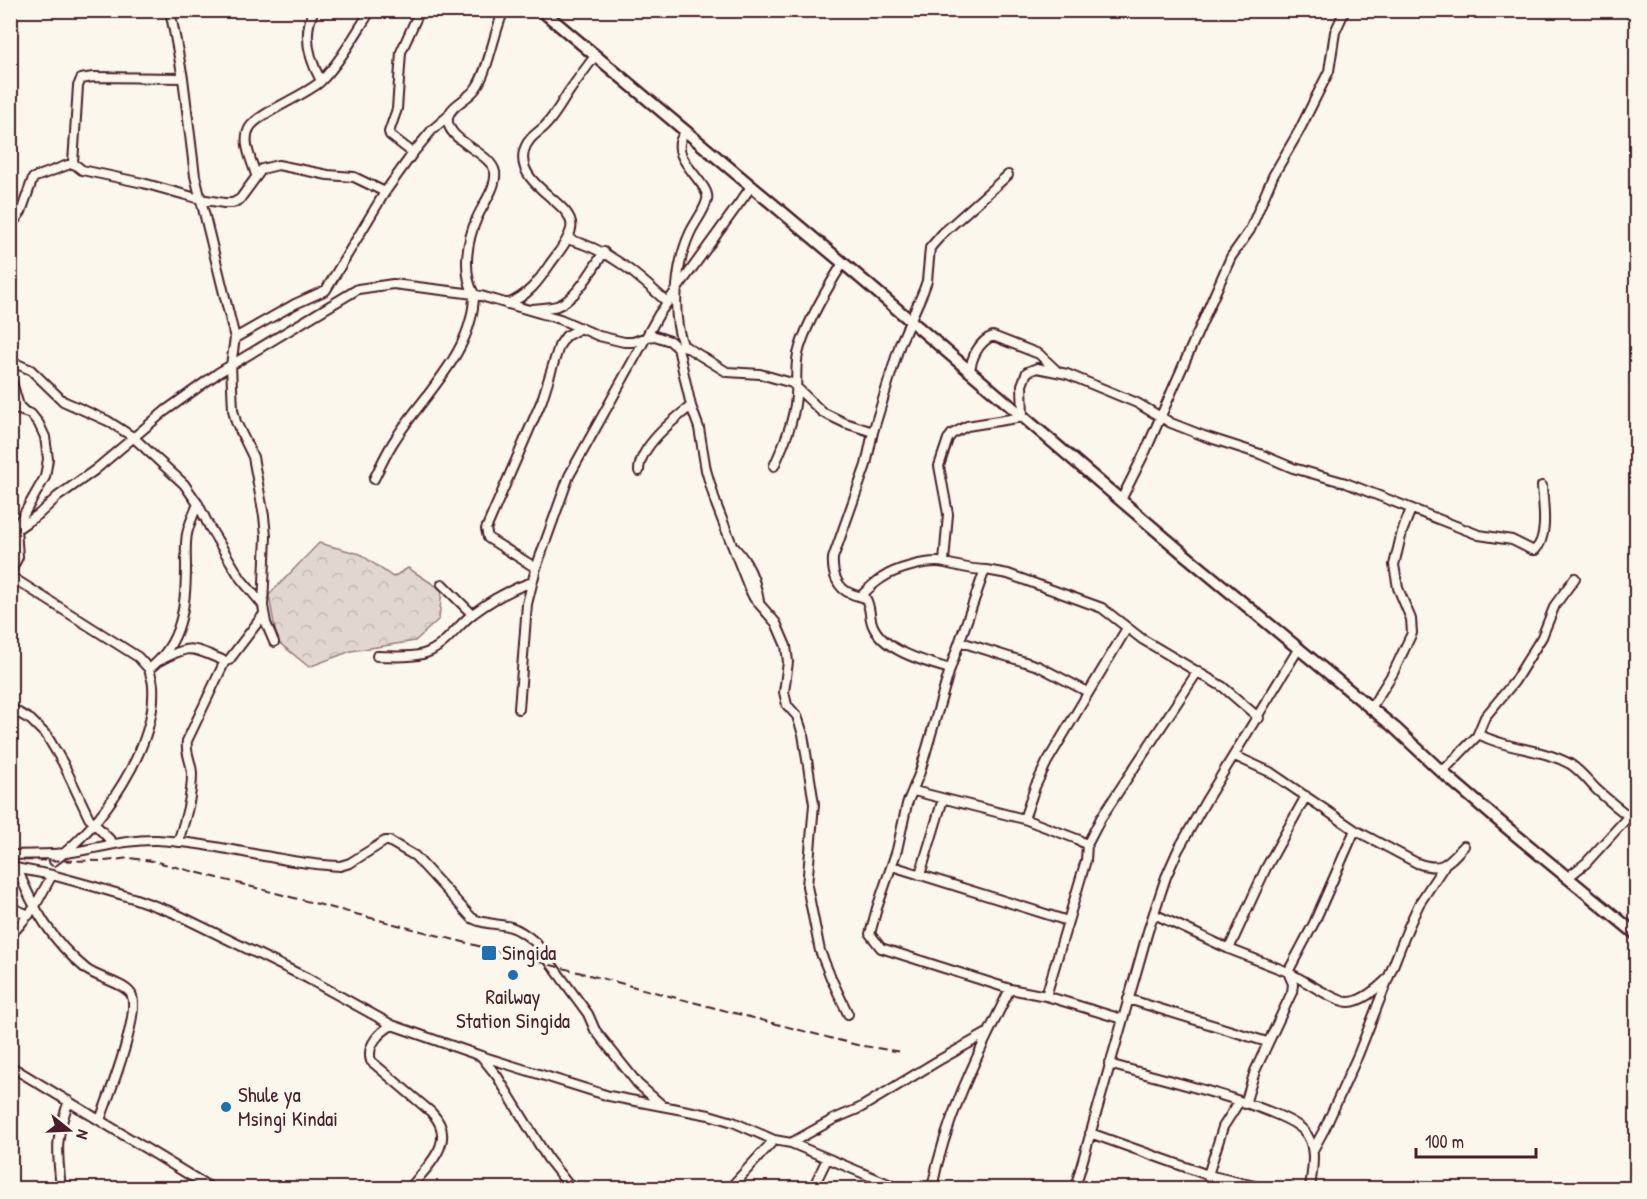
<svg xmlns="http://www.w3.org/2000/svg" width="1647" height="1199" viewBox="0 0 1647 1199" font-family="'Patrick Hand',sans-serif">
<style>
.forest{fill:url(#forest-crowns);stroke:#967b7e;stroke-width:1.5}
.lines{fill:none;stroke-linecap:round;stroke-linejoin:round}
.street-casing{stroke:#4a1f2b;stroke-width:12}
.secondary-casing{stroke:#4a1f2b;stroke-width:15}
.street{stroke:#fbf7ec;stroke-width:8}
.secondary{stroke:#fbf7ec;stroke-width:10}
.rail{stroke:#4a1f2b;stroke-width:2;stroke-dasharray:9 4.5;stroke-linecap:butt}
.poi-dot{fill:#1f6fb2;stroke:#fbf7ec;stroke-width:2}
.labels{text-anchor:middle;stroke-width:6;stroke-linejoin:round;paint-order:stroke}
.poi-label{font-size:21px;fill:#4a1f2b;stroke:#fbf7ec;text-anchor:start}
</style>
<defs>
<pattern id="forest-crowns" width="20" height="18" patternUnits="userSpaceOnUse" patternTransform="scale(1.5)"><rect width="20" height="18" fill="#e2d7d0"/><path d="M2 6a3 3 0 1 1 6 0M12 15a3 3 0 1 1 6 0" fill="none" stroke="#c3b8b3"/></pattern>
</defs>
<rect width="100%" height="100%" fill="#fbf7ec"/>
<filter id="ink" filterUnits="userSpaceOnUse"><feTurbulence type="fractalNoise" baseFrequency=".0167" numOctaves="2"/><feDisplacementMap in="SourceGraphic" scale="12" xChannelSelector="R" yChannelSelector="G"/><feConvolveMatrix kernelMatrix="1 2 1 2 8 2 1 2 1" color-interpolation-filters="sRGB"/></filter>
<g filter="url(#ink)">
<path class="forest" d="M319,543L360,554L393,577L408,568L442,590L439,619L415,641L351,651L309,667L277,641L269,595Z"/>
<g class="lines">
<defs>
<path id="street" d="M170,10L183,78L195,176L235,338
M314,10C302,34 309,59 321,81
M504,10C494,32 488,72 476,88C469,99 450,105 448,118C445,141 491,152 495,172C497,187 483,204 477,218C467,240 462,272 474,294L560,319L599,336L624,342H633L647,337L655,336L670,341L678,348L691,406L699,428L706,470L716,504L749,588L754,598L776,623L786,646L788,662L784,692L787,705L797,716L803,734L814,804L807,886L820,951L831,978L848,1014
M183,78L93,77L81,79L78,86L73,163L82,170L143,183L200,199L224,203H233L240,199L262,169L278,165L328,175L354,177L385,192
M685,133C664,157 712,183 707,200C704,212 695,222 690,233C676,263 671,314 683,345L727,372L760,374L792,383L822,412L845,423L873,432
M413,153L390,135L389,132L397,109L401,52L420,10
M256,175C252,161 241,141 250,127C259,113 304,96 320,82C339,64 356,33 371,10
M10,227L21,212L33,178L73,163
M567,239C610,250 635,273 667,302
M507,304C528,296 538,282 550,264C557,254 568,242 571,229C577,203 515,187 524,151C527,139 536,134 544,127C554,117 561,104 568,93C577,80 586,68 595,56
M532,309C540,308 549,308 557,306C577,299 593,268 604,252
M10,361L31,370L63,401L108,421L133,437L184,484L198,504L210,528L241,579L262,604
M970,372C971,358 979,341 993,336L1039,354L1057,371
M10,375L19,406L25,412
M10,407L31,414L39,424L45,437L48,459L45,477L16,528L18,557L10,573
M774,466C784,444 794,421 796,396C797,382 795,368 798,354C804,328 828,287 843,263
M639,471C639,447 673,420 691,406
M1121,500L1146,450L1231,257L1250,230L1273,176L1299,131L1329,71L1335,32L1345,10
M10,528L20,527L39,514L57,497L95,470L165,411L218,373L358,289L393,284L474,294C474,351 425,393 396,438C387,451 381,465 374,479
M734,547C749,563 755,579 759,601
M944,562L948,514L939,466L948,439L952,434L967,426L1023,417L1022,385L1027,372L1037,368L1067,374L1137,403L1171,423L1204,436L1260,454L1293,468L1346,483L1479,535L1512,540L1532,550H1535C1549,537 1543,504 1542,486
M536,568L488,538L486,529L542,400L559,346L566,336L581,328
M10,576L138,657L149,669
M442,584L472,614
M861,596C868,589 874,583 882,578C895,569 929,559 945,563C959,566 971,570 986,570
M274,642L266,623L263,606L266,536L264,516L253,457L236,422L233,410L231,365L235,338L295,304L326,290L385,192L413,153L432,130L448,116
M961,642L1038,666L1088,692
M377,656C392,656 408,658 423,654C445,648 457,625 474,613C491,600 512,589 532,582
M159,661C193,643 191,648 225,661L229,660L264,614
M950,669C926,662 884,651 873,626C869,618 871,608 866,599C861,596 857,596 852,594C837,589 832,573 833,558L866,465L873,432L900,344L923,292L927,281L930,248L943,233L1008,175
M10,708L31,720L47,736L63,763L89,818L114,844
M1371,708L1393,673L1412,633L1411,619L1398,588L1394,565L1402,532L1411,509
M519,709L527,604L536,568L569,476L659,314L751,187
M1478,734C1509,750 1541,748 1570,764C1581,771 1588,781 1597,790C1609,801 1623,812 1636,822
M1235,756L1270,772L1355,830L1417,863C1442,872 1447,864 1464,846
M1442,772L1477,736L1485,717L1514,682L1542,637L1555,605L1575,578
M914,791L1024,819L1077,839L1087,845L1086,860L1046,996
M1024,819L1035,787L1047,762L1127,628
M1355,830L1314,923L1288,972C1300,978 1337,1003 1349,1002C1361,1002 1377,989 1386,980
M178,842C185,820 192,798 192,774C192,763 185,753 187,741L225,661
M1087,845L1101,818L1198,671
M10,855C29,854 48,855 66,853C97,849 126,839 157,840C219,843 278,863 340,866L350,863L385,841H389L415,856L472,918C484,925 498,923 511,927C521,930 529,937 536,943L588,1014L595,1030L638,1084L663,1106
M54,861C101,827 157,747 153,686C153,681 150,674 149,669C182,644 186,605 186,567C186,556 185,545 187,534C189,524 194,513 198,504
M892,866L1068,921
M10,867L52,875L92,886L133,898L172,912L307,978L392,1025L481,1056L609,1096L709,1115L733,1122L774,1140L791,1143L898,1188
M17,868C33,909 52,941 86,969C97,978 128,984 132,996C139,1019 109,1095 100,1120
M920,875L943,799
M1567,878L1586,863L1636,808
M10,907L29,915
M1154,914L1229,949L1288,972L1293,984L1292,992L1255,1071L1245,1104
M10,923L12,934L10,940
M12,934L34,908L52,875
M1229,949L1266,868L1306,796
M1128,999L1267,1042
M1122,1019L1046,996L1010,989L881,948L870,934L877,908L897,850L907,804L920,772L950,669L983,575L986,570L1008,574L1102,608L1142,639L1223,687L1259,718
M392,1025C380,1032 366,1045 371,1061L431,1112C459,1140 428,1165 410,1188
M481,1056L497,1076L548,1159L571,1188
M1109,1064C1146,1075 1284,1107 1304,1131C1318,1146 1312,1170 1310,1188
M10,1066L211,1188
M1239,1102L1223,1127L1208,1175L1263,1188
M1090,1133L1208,1175L1210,1188
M791,1143L834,1119L860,1108L936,1062L989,1032
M1313,1150L1325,1128L1358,1055L1408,928L1419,904L1444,866
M61,1188C57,1150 55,1138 69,1101
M730,1188L774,1140
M813,1188L827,1159
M932,1188C946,1116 978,1054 1010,989
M1075,1188L1148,931L1166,877L1178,850L1207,799L1299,648"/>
<path id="secondary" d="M541,10L843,263L1185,555L1395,728L1442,772L1506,827L1636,934"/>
</defs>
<use href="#street" class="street-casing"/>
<use href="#secondary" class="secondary-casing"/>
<use href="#street" class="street"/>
<use href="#secondary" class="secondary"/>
<path class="rail" d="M10,860L105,861L129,858L153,861L857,1045L902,1052"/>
</g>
</g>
<g class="poi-dot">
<rect x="481" y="945" width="16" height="16" rx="3"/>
<circle cx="513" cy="975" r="6"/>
<circle cx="226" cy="1107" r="6"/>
</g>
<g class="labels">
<g class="poi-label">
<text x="502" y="960">Singida</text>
<text x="513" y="1004" text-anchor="middle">Railway<tspan x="513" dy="24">Station Singida</tspan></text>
<text x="238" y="1102">Shule ya<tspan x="238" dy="24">Msingi Kindai</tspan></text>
</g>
</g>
<rect width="1647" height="1199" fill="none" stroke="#fbf7ec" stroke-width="36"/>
<rect x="18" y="18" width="1611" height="1163" fill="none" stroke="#4a1f2b" stroke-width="2" filter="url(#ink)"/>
<g transform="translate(69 1130) rotate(108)" stroke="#fbf7ec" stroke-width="4.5" paint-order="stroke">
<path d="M0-4.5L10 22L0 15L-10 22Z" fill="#4a1f2b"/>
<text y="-9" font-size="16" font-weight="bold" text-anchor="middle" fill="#4a1f2b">N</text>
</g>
<path d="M1416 1148v9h120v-9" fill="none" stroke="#4a1f2b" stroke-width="3"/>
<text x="1425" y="1148" font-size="18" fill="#4a1f2b" stroke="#fbf7ec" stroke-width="4.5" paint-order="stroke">100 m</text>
</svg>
